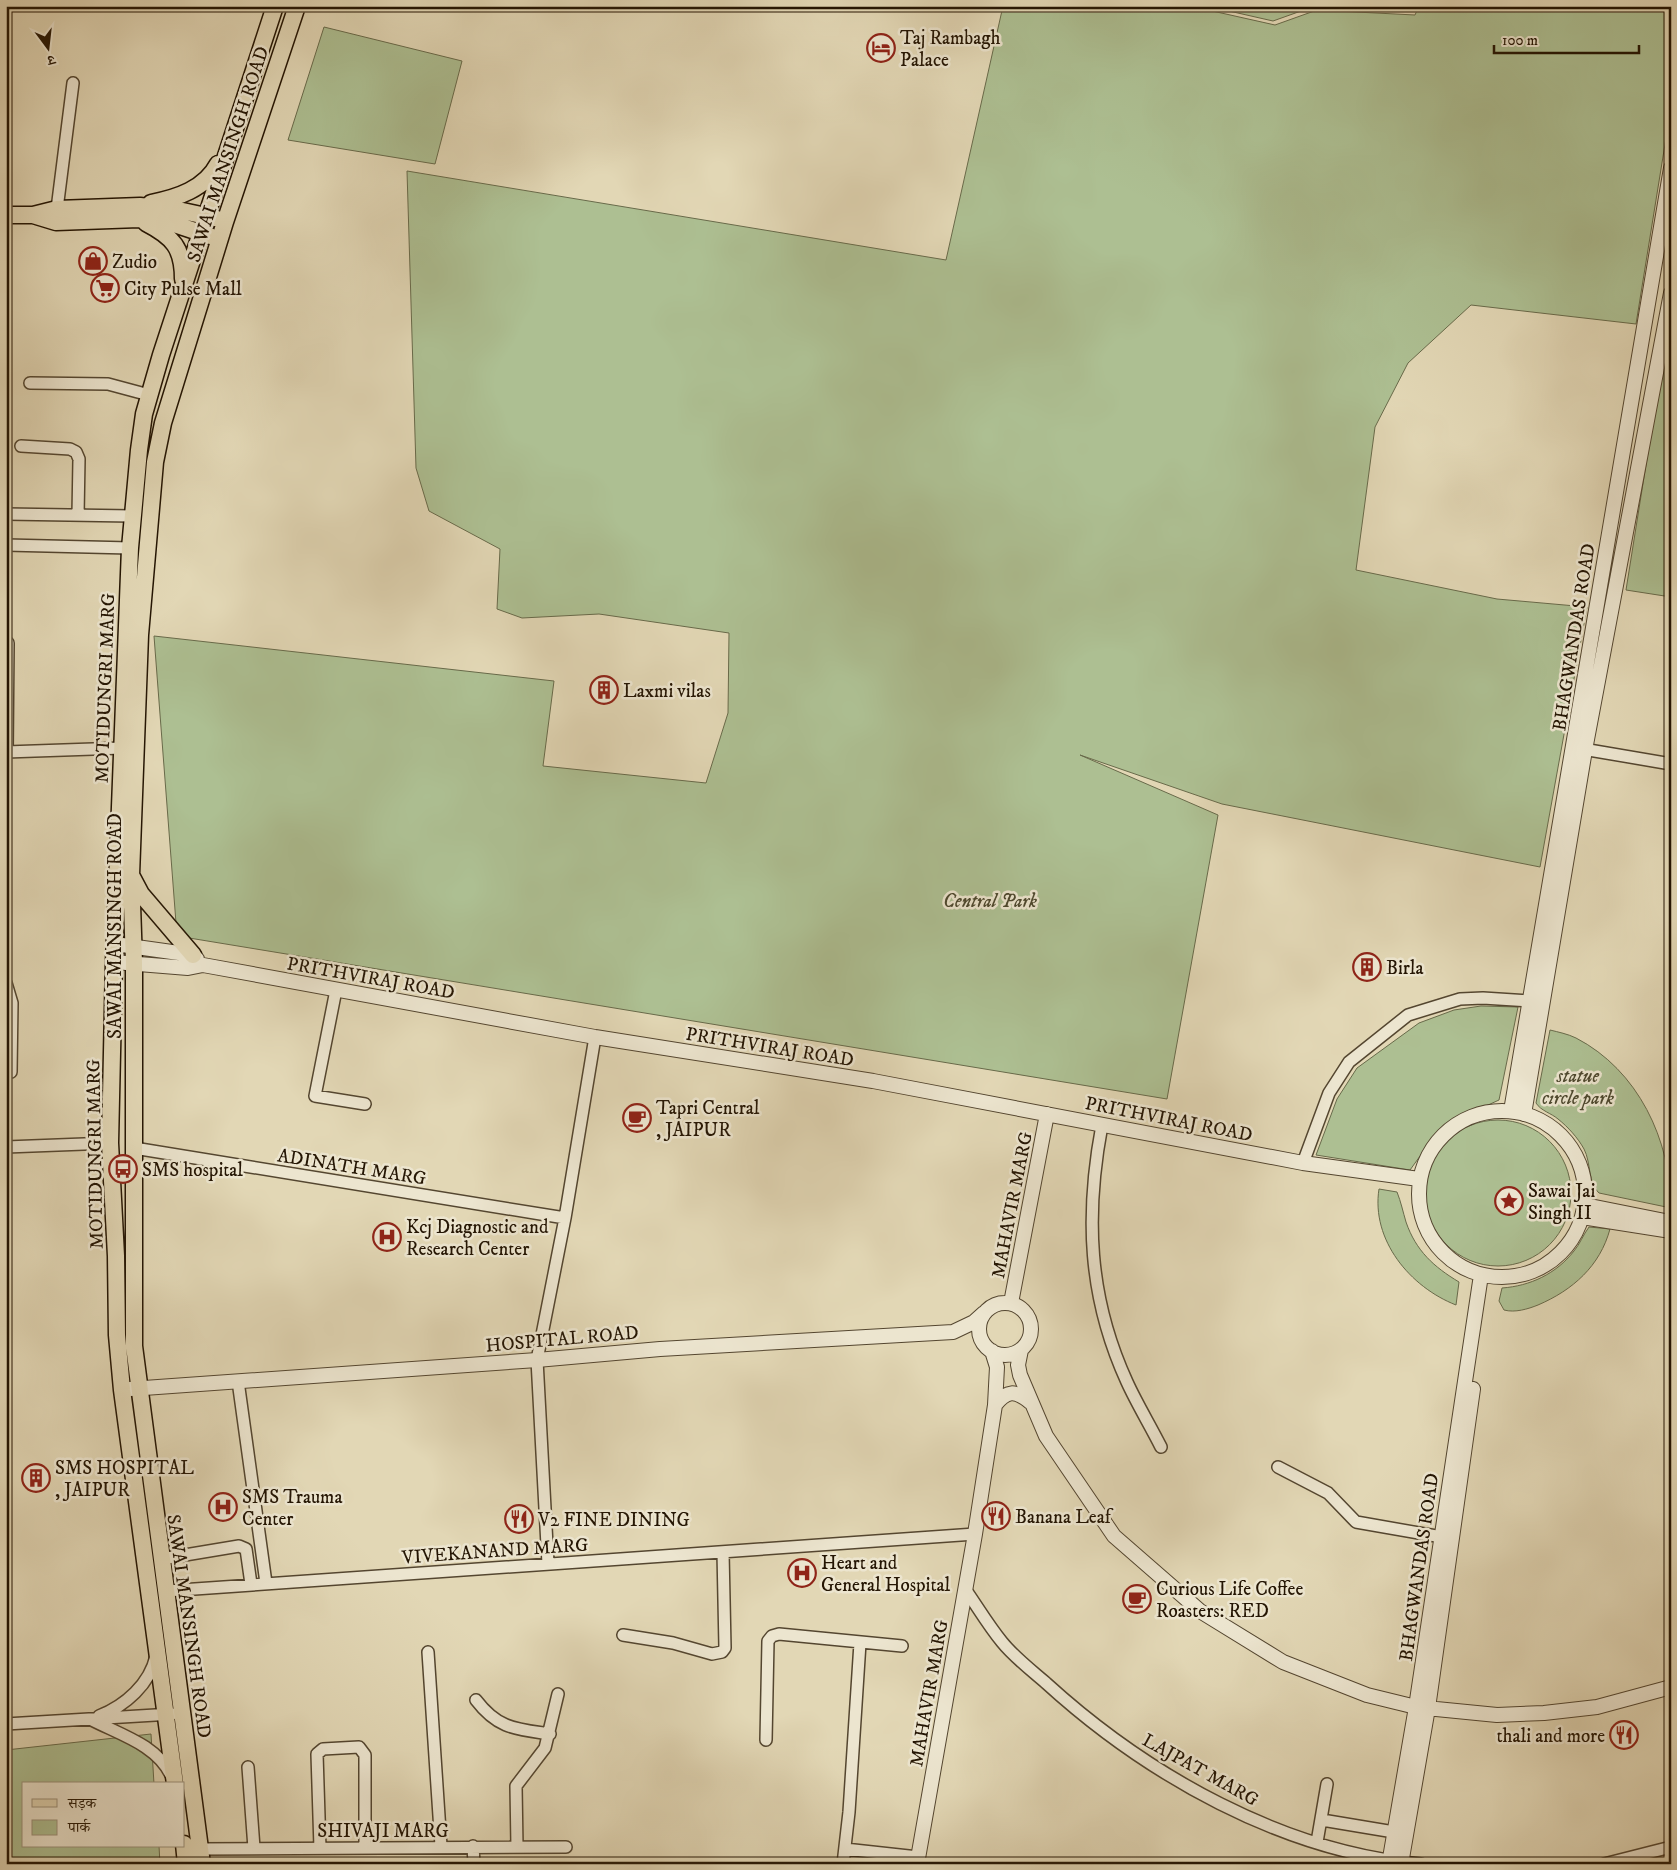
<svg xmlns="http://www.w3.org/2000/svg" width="1677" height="1870" viewBox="0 0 1677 1870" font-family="'IM FELL DW Pica','Noto Serif Devanagari',serif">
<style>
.green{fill:#adbf92;stroke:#686a4a}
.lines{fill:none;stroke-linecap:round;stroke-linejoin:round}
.minor-casing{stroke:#544630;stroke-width:14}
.tertiary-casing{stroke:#544630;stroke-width:16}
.primary-casing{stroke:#241503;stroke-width:19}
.minor{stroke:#ece5cf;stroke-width:11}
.tertiary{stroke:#ece5cf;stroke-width:14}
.primary{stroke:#e2d7b5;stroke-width:16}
.labels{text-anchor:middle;stroke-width:5;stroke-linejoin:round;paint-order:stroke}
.poi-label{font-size:19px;fill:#241503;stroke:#ece5cf;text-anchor:start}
.street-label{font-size:19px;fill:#241503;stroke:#ece5cf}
.park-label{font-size:19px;font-style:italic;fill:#4d482e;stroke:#ece5cf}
</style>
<rect width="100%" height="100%" fill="#e2d7b5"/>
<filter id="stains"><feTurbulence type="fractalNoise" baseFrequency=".004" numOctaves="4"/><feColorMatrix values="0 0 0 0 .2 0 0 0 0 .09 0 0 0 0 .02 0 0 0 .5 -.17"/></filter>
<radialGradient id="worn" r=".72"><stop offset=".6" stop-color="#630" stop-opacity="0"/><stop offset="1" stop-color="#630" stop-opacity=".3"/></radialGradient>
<path class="green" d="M1003,6H1190L1275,25L1317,10L1415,15L1419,6H1671V107L1636,324L1471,305L1408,363L1375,427L1356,570L1497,599L1587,607L1540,867L1222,804L1080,755L1218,815L1167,1099L177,936L154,636L554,681L543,766L706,783L728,713L729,633L599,614L522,618L497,609L500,549L429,511L416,468L407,171L946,260Z
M1207,6H1315L1273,21Z
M324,27L462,61L435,164L288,140Z
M1663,358L1671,359V597L1626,590Z
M1481,1006L1518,1007L1499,1100L1453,1121L1436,1134L1410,1170L1316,1155L1337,1099L1357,1068L1419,1023L1454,1010Z
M1550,1030C1558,1032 1568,1034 1576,1038C1638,1070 1671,1140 1671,1208L1599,1193C1588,1184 1591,1162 1584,1149C1578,1138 1568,1127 1558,1119C1551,1113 1541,1111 1536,1103Z
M1425 1193a73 73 0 1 1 146 0a73 73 0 1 1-146 0Z
M1379,1189L1397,1192C1401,1202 1403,1212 1406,1222C1416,1251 1434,1267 1459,1282L1456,1305C1410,1287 1371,1240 1379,1189Z
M1589,1227L1610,1229C1600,1266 1573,1290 1538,1305C1528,1309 1515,1313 1504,1310L1499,1301L1502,1288C1530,1286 1556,1274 1574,1251C1580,1244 1583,1235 1589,1227Z
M151,1734L154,1784H24V1846H159L160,1864H6V1750Z"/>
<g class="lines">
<defs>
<path id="minor" d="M57,209L73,83
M30,383L108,384L149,395
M21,446L70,449L76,452L79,459L78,515
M6,514L132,516
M6,545L130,548
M6,641L8,643L7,752
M1577,748L1671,764
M6,752L122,748
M6,983L12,1003L11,1072
M336,990L315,1096L365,1104
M1102,1125C1085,1215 1088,1297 1127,1382C1137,1404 1150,1425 1161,1447
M6,1147L110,1143
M134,1148L565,1218
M1303,1163L1329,1093L1349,1062L1408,1015L1460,999L1483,998L1530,1001
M238,1381L266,1583
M1278,1467L1328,1493L1356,1522L1442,1537
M161,1559L239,1546L246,1549L251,1584
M548,1564L537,1360L565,1218L595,1037
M965,1589C977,1606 988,1625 1002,1642C1014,1657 1031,1670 1046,1683C1147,1775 1283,1852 1421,1864
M166,1591L975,1534
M623,1635L673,1643L712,1654L722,1652L725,1648L723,1552
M428,1652L441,1846
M476,1700C498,1729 516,1729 550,1734
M99,1716C125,1706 150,1684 156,1656
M90,1719C118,1734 156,1744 171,1775
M6,1724L172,1714
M766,1740L768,1641L772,1636L779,1634L902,1646
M248,1767L254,1848
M1322,1820L1394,1832
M1317,1842L1327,1784
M473,1846L474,1864
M517,1847L516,1786L545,1748L558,1694
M320,1848L317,1754L323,1749L359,1747L365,1755V1847
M200,1849L566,1847
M845,1849L918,1857
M843,1864L849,1812L860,1643
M1604,1864L1671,1847"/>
<path id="tertiary" d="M115,944L193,955L197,959
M114,962L188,968L203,965L595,1037L873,1081L1303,1163L1419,1179
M1419 1194a83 83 0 1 1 166 0a83 83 0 1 1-166 0Z
M1511,1111L1671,168
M1524,1114L1585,750L1671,293
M1585,1205L1670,1222
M1582,1217L1671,1231
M979 1329a26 26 0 1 1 52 0a26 26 0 1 1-52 0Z
M1011,1303L1047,1114
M1021,1350L1018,1365L1020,1375L1046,1436L1114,1536L1200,1611L1283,1662L1367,1695L1416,1707L1497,1715L1544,1713L1597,1707L1671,1687
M130,1389L537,1360L660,1349L953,1332L974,1322L984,1313
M995,1405C1007,1390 1015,1390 1030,1402
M917,1864L975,1534L995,1405L997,1367L992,1351
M1389,1864L1416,1707L1481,1275
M1401,1864L1428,1708L1473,1389"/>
<path id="primary" d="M151,203C177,198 205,189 218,164
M6,215H33L57,209L140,206L178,210L215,218
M33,215L56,222L139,219L156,221L171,223L210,236
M146,223C173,237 183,248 183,279
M132,877L141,894L193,955
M175,1784L122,1390L117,1335L116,1256L110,1143L114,962L130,548L139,450L144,414L161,355L275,6
M184,1844L186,1864
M202,1864L134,1346V963L131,875L140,635L155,462L163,423L225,222L297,6"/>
</defs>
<use href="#minor" class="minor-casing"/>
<use href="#tertiary" class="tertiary-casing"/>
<use href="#primary" class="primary-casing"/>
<use href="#minor" class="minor"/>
<use href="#tertiary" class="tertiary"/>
<use href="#primary" class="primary"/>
</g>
<defs>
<symbol id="hotel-ring" viewBox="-11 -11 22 22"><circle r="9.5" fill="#ece5cf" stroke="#8f2418" stroke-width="1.5"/><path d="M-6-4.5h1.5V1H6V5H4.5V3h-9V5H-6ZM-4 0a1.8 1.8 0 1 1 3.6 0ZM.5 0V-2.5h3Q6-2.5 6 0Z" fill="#8f2418"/></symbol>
<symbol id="shop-ring" viewBox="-11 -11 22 22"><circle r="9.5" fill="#ece5cf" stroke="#8f2418" stroke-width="1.5"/><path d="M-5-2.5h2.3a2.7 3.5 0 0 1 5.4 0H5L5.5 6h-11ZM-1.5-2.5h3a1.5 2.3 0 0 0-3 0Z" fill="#8f2418"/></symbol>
<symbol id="supermarket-ring" viewBox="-11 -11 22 22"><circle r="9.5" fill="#ece5cf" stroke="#8f2418" stroke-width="1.5"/><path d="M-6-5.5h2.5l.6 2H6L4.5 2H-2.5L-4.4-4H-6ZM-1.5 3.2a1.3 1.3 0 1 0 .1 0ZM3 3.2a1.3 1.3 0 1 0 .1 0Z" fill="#8f2418"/></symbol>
<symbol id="building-ring" viewBox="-11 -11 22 22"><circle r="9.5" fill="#ece5cf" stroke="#8f2418" stroke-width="1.5"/><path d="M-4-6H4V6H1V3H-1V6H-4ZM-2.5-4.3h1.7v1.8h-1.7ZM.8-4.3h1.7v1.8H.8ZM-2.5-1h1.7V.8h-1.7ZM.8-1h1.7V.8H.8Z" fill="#8f2418"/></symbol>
<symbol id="cafe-ring" viewBox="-11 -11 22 22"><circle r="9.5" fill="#ece5cf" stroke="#8f2418" stroke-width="1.5"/><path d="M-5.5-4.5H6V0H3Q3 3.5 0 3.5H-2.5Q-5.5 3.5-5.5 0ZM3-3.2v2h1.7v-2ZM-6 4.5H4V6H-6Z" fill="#8f2418"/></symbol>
<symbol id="bus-ring" viewBox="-11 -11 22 22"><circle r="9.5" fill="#ece5cf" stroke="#8f2418" stroke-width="1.5"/><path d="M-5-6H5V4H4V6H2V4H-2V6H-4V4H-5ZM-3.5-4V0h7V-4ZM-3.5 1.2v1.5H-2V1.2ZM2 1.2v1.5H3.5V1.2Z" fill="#8f2418"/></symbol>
<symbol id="sight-ring" viewBox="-11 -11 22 22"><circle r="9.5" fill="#ece5cf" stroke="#8f2418" stroke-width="1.5"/><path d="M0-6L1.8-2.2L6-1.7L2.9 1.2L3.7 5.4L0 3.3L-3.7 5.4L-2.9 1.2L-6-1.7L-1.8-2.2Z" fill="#8f2418"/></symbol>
<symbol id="hospital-ring" viewBox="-11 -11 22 22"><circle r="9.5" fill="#ece5cf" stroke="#8f2418" stroke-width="1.5"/><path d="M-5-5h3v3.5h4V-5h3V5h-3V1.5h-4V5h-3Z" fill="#8f2418"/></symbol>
<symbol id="restaurant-ring" viewBox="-11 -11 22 22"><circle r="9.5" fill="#ece5cf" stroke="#8f2418" stroke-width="1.5"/><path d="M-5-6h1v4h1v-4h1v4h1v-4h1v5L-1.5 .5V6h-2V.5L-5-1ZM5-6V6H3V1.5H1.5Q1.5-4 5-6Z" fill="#8f2418"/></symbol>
</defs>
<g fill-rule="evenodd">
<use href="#hotel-ring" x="865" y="32" width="32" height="32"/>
<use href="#shop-ring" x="77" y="245" width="32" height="32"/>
<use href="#supermarket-ring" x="89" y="272" width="32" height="32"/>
<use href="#building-ring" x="588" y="674" width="32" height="32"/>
<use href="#building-ring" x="1351" y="951" width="32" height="32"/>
<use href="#cafe-ring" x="621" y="1102" width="32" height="32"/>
<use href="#bus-ring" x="107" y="1153" width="32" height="32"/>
<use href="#sight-ring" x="1493" y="1185" width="32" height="32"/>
<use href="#hospital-ring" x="371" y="1221" width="32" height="32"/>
<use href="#building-ring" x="20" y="1462" width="32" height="32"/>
<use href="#hospital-ring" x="207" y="1491" width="32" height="32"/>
<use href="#restaurant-ring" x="980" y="1500" width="32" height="32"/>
<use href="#restaurant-ring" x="503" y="1503" width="32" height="32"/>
<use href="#hospital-ring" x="786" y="1557" width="32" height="32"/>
<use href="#cafe-ring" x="1121" y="1583" width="32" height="32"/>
<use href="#restaurant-ring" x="1608" y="1719" width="32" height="32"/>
</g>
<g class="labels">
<g class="poi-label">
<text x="900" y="44">Taj Rambagh<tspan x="900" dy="22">Palace</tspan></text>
<text x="112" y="268">Zudio</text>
<text x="124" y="295">City Pulse Mall</text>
<text x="623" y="697">Laxmi vilas</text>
<text x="1386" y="974">Birla</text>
<text x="656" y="1114">Tapri Central<tspan x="656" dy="22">, JAIPUR</tspan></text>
<text x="142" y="1176">SMS hospital</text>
<text x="1528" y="1197">Sawai Jai<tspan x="1528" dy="22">Singh II</tspan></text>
<text x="406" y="1233">Kcj Diagnostic and<tspan x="406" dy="22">Research Center</tspan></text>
<text x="55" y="1474">SMS HOSPITAL<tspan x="55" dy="22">, JAIPUR</tspan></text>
<text x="242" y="1503">SMS Trauma<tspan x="242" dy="22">Center</tspan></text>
<text x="1015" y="1523">Banana Leaf</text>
<text x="538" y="1526">V2 FINE DINING</text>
<text x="821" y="1569">Heart and<tspan x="821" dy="22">General Hospital</tspan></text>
<text x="1156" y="1595">Curious Life Coffee<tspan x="1156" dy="22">Roasters: RED</tspan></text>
<text x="1605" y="1742" text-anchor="end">thali and more</text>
</g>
<g class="street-label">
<text transform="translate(227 154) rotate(-72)" y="7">SAWAI MANSINGH ROAD</text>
<text transform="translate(1573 637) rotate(-81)" y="7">BHAGWANDAS ROAD</text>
<text transform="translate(104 688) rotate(-88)" y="7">MOTIDUNGRI MARG</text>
<text transform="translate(114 926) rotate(-90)" y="7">SAWAI MANSINGH ROAD</text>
<text transform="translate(371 977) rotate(10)" y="7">PRITHVIRAJ ROAD</text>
<text transform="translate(770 1046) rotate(9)" y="7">PRITHVIRAJ ROAD</text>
<text transform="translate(1169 1118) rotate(11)" y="7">PRITHVIRAJ ROAD</text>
<text transform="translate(94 1154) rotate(-91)" y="7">MOTIDUNGRI MARG</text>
<text transform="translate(352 1166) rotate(9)" y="7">ADINATH MARG</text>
<text transform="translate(1011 1205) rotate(-79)" y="7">MAHAVIR MARG</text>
<text transform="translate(562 1338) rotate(-5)" y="7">HOSPITAL ROAD</text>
<text transform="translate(495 1550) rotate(-4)" y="7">VIVEKANAND MARG</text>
<text transform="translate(1418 1567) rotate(-82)" y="7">BHAGWANDAS ROAD</text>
<text transform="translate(190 1626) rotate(82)" y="7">SAWAI MANSINGH ROAD</text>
<text transform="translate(928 1693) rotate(-80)" y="7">MAHAVIR MARG</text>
<text transform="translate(1201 1769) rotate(29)" y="7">LAJPAT MARG</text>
<text x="383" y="1837">SHIVAJI MARG</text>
</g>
<g class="park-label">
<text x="990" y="907">Central Park</text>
<text x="1578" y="1082">statue<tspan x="1578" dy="22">circle park</tspan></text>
</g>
</g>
<rect width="1677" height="1870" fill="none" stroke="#e2d7b5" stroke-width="25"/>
<rect x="8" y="8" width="1662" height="1855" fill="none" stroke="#241503" stroke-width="2.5"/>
<rect x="12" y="12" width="1652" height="1845" fill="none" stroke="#241503"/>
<rect x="22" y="1782" width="162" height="65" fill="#ece5cf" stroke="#9c927d"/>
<rect x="32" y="1799" width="25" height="8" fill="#e2d7b5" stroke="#9c927d"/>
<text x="68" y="1808" font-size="15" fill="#241503">सड़क</text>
<rect x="32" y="1820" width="25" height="15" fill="#adbf92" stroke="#9c927d"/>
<text x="68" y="1832" font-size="15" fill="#241503">पार्क</text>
<g transform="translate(48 48) rotate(165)" stroke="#ece5cf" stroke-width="4" paint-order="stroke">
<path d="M0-4L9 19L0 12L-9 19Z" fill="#241503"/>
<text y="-8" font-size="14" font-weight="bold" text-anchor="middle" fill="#241503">उ</text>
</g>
<path d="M1494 45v8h145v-8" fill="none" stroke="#241503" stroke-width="2.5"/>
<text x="1502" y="45" font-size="15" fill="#241503" stroke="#ece5cf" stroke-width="4" paint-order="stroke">100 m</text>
<rect width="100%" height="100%" filter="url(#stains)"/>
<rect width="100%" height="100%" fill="url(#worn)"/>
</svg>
